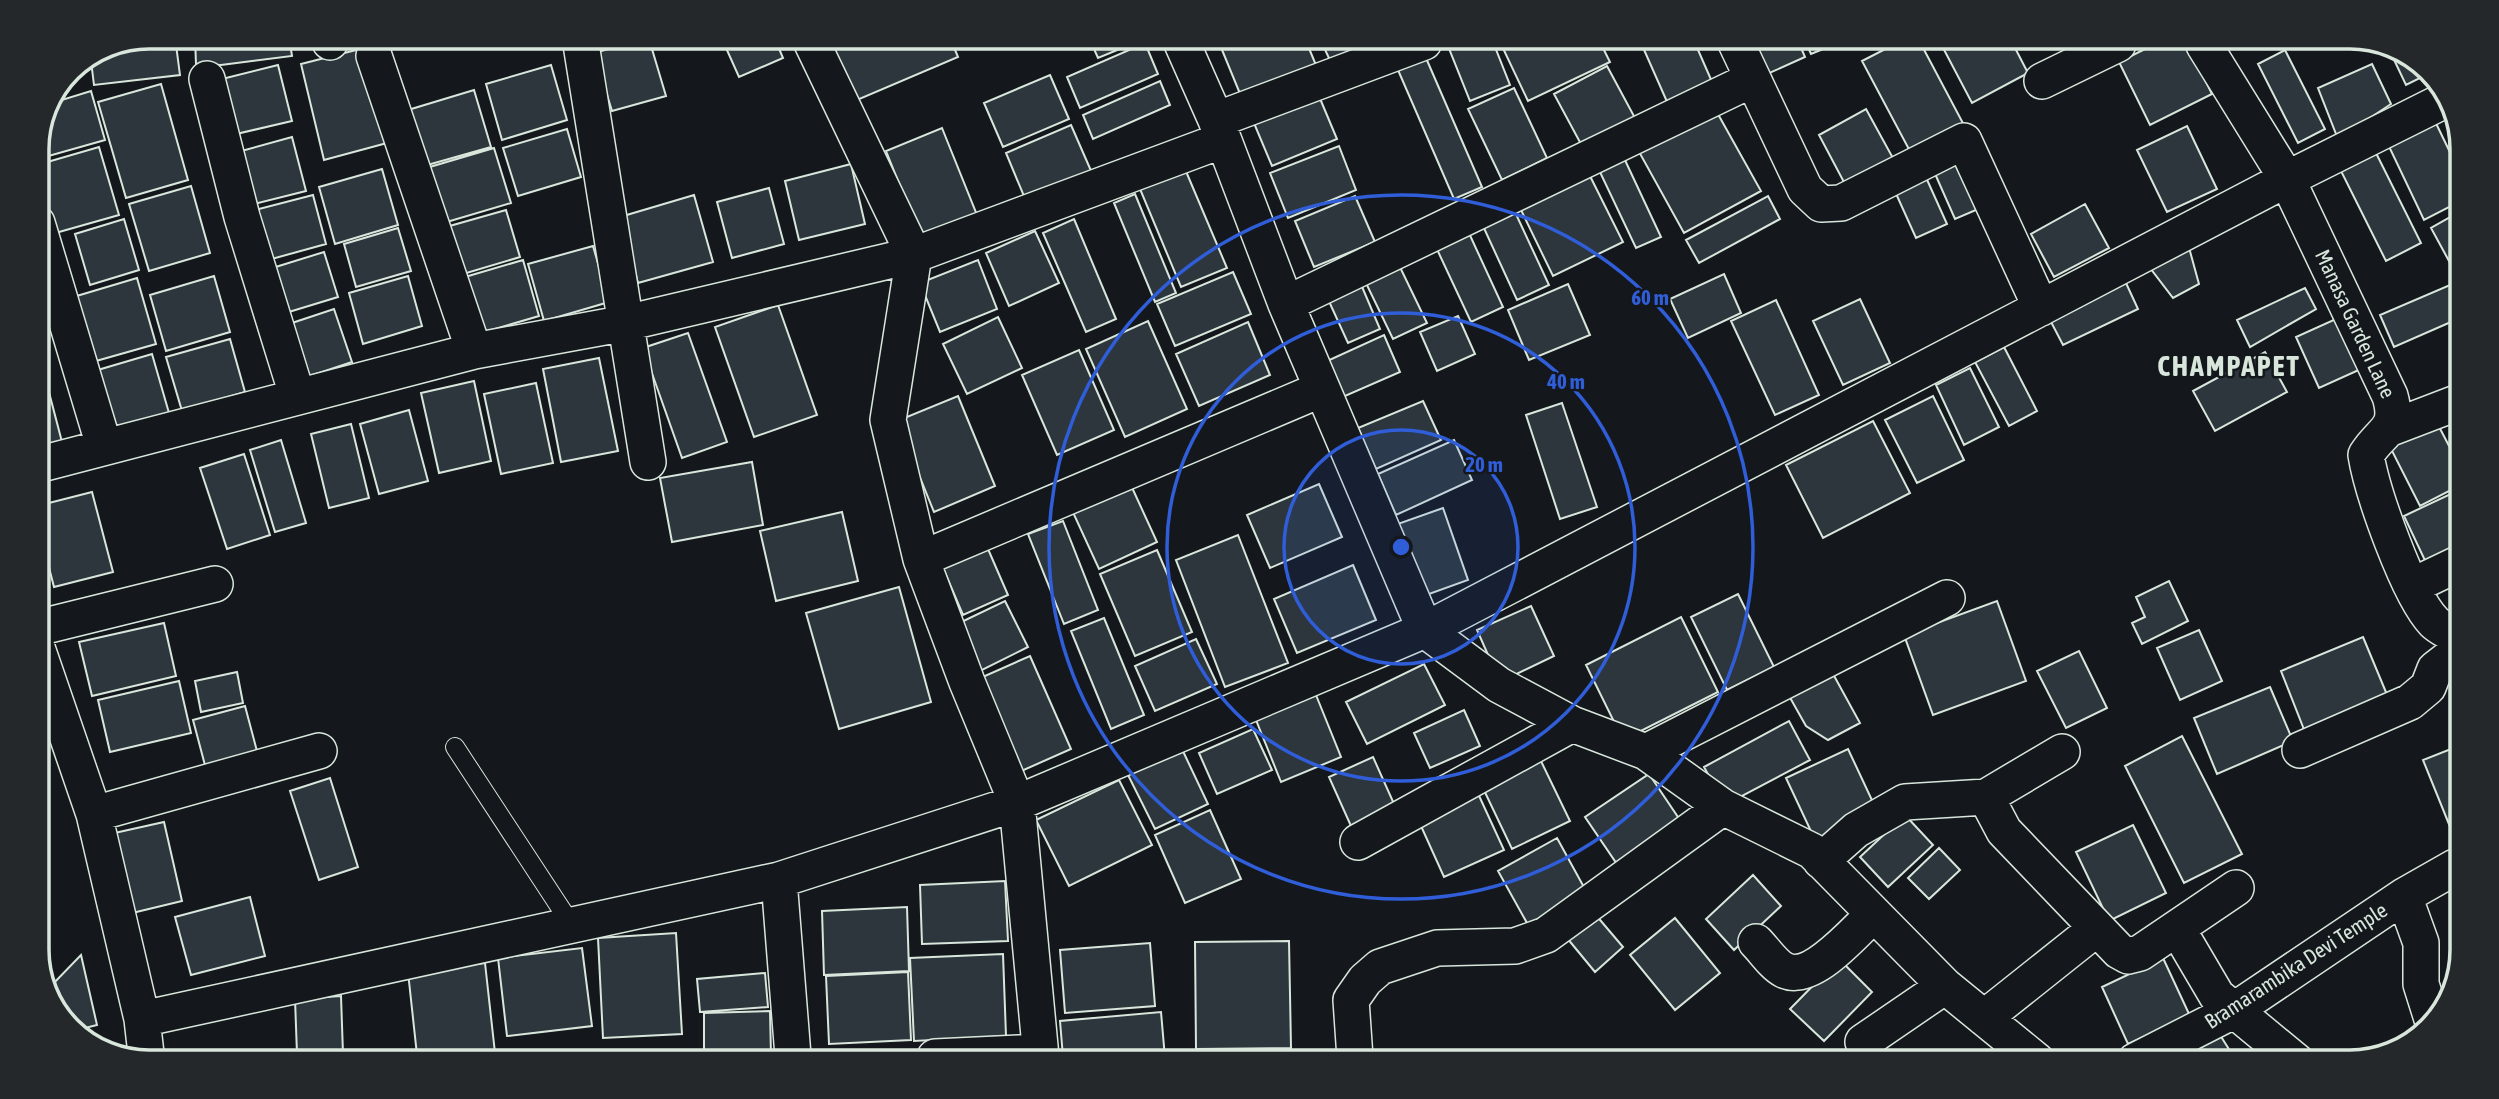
<svg xmlns="http://www.w3.org/2000/svg" width="2499" height="1099" viewBox="0 0 2499 1099" font-family="'Asap Condensed',sans-serif">
<style>
.building{fill:#2c363c;stroke:#d8e6dc;stroke-width:2}
.lines{fill:none;stroke-linecap:round;stroke-linejoin:round}
.lane-casing{stroke:#d8e6dc;stroke-width:20}
.street-casing{stroke:#d8e6dc;stroke-width:38}
.lane{stroke:#14181c;stroke-width:18}
.street{stroke:#14181c;stroke-width:35}
.ring{fill:none;stroke:#305dd8;stroke-width:3.5}
.labels{text-anchor:middle;stroke-width:5;stroke-linejoin:round;paint-order:stroke}
.street-label{font-size:21px;fill:#d8e6dc;stroke:#14181c}
.district-label{font-size:28px;font-weight:bold;letter-spacing:2px;fill:#d8e6dc;stroke:#14181c}
.rim{fill:none;stroke:#d8e6dc;stroke-width:3.5}
.centre{fill:#305dd8;stroke:#14181c;stroke-width:3.5}
.ring-label{font-size:21px;text-anchor:middle;font-weight:bold;fill:#305dd8;stroke:#14181c;stroke-width:5;stroke-linejoin:round;paint-order:stroke}
</style>
<rect width="100%" height="100%" fill="#14181c"/>
<path class="building" d="M149,37H175L180,75L94,85L91,61Z
M195,37H289L292,56L221,65L196,64Z
M644,39H649L666,96L612,111L594,53Z
M722,39H775L783,58L739,77Z
M837,39L951,40L958,57L850,103L825,44Z
M1090,40L1139,41L1098,58Z
M1231,41H1306L1318,70L1243,101L1220,45Z
M1321,41H1366L1371,52L1334,69Z
M1459,42H1493L1510,85L1470,101L1448,46Z
M1500,42H1600L1610,62L1528,101Z
M1145,43L1158,74L1080,108L1067,77Z
M1641,43H1695L1713,84L1668,104Z
M1741,43H1799L1805,57L1756,79Z
M1806,43H1838L1811,54Z
M1895,44H1921L1965,127L1912,155L1862,61Z
M1941,44H2013L2028,73L1972,103Z
M2153,45H2188L2212,94L2150,125L2119,62Z
M2387,45H2393L2428,74L2406,85Z
M364,48L387,143L324,160L301,64Z
M2285,50L2325,129L2298,143L2258,64Z
M1426,58L1482,187L1454,199L1398,70Z
M2372,64L2391,104L2338,139L2318,88Z
M278,65L292,121L232,135L218,80Z
M551,65L567,120L502,140L486,84Z
M1607,66L1635,118L1582,146L1554,94Z
M1050,75L1069,119L1003,147L984,103Z
M1160,81L1170,105L1093,139L1083,115Z
M161,84L188,180L126,198L98,102Z
M1514,88L1547,158L1502,180L1468,109Z
M1316,89L1337,139L1272,166L1251,116Z
M474,90L491,147L424,166L408,110Z
M91,91L105,140L38,159L37,142L55,102Z
M1714,107L1761,191L1684,233L1638,150Z
M1866,109L1894,160L1846,186L1819,135Z
M2431,113L2462,177L2461,201L2424,220L2384,136Z
M1071,125L1092,173L1026,201L1006,153Z
M2187,126L2217,189L2167,212L2137,150Z
M942,128L981,225L925,248L886,151Z
M567,129L581,177L518,196L503,148Z
M292,137L306,191L242,207L227,155Z
M1339,146L1356,190L1288,218L1270,173Z
M99,147L119,215L52,234L37,184V165Z
M494,148L511,203L440,224L423,169Z
M2376,153L2421,243L2386,261L2341,171Z
M1960,155L1983,207L1955,219L1932,167Z
M1624,158L1661,237L1636,248L1599,170Z
M851,164L865,224L799,240L785,181Z
M382,169L398,225L335,244L319,187Z
M1185,169L1227,268L1181,287L1140,189Z
M1924,173L1947,224L1916,238L1893,187Z
M1590,176L1623,242L1553,276L1521,210Z
M191,186L210,253L149,271L129,204Z
M769,188L784,244L732,258L717,202Z
M1135,194L1176,293L1155,302L1114,203Z
M313,195L326,244L268,260L255,210Z
M694,195L713,262L638,283L620,217Z
M1355,196L1375,242L1314,267L1295,221Z
M1768,196L1780,219L1699,263L1686,240Z
M2085,204L2109,248L2054,277L2031,234Z
M506,210L520,257L453,277L439,229Z
M2461,211V283L2431,228Z
M1515,212L1549,285L1517,300L1483,226Z
M124,219L139,270L90,285L75,234Z
M1074,219L1116,319L1086,332L1043,233Z
M398,228L411,271L356,287L344,244Z
M1035,231L1059,283L1009,306L986,253Z
M1468,231L1503,307L1471,322L1435,245Z
M2188,244L2199,284L2173,298L2141,256Z
M593,246L609,302L544,321L528,264Z
M324,252L338,297L279,315L266,270Z
M523,260L539,316L481,333L465,277Z
M978,260L997,309L940,332L920,283Z
M1398,263L1427,323L1393,339L1364,279Z
M1233,272L1251,314L1175,346L1157,304Z
M1724,274L1741,313L1688,338L1670,299Z
M214,276L230,332L166,351L150,295Z
M408,276L422,326L363,344L349,293Z
M137,278L156,344L89,363L70,298Z
M1360,282L1380,329L1348,343L1327,297Z
M2457,282L2461,290L2460,318L2394,347L2380,315Z
M2126,283L2138,309L2063,345L2050,320Z
M1568,284L1590,335L1529,360L1508,310Z
M2305,288L2316,309L2250,347L2237,320Z
M1860,299L1890,363L1843,385L1813,321Z
M1776,300L1819,395L1775,415L1731,321Z
M778,305L817,415L754,437L715,327Z
M334,309L352,362L298,380L280,327Z
M1458,316L1475,354L1437,371L1420,332Z
M998,317L1022,368L967,394L943,344Z
M2338,318L2361,369L2319,388L2296,337Z
M1148,321L1187,409L1125,437L1086,349Z
M1248,322L1270,375L1199,406L1176,354Z
M37,330L47,368L37,371Z
M688,333L727,442L682,458L643,348Z
M1384,335L1400,372L1329,403L1314,367Z
M230,339L245,392L182,411L166,357Z
M2004,347L2037,411L2009,426L1975,362Z
M1079,350L1114,430L1057,455L1022,375Z
M2265,352L2287,392L2215,431L2193,391Z
M152,354L169,413L108,430L91,372Z
M599,358L618,451L561,462L543,369Z
M1970,368L1999,427L1964,445L1936,385Z
M45,377L62,442L37,448V379Z
M474,381L491,461L439,473L421,393Z
M536,383L553,463L501,474L484,394Z
M958,396L995,486L934,512L897,421Z
M1933,396L1964,460L1917,483L1885,420Z
M1423,401L1441,440L1376,469L1358,428Z
M1562,403L1597,507L1560,519L1526,415Z
M409,410L428,481L379,494L360,424Z
M2435,419L2459,465V486L2420,506L2388,443Z
M1873,421L1910,493L1823,538L1786,465Z
M351,424L369,498L329,508L311,434Z
M281,440L306,523L275,532L250,450Z
M1454,440L1472,480L1396,515L1378,474Z
M244,454L270,535L227,549L200,468Z
M752,462L763,525L672,542L660,478Z
M1129,481L1157,542L1099,569L1071,508Z
M1319,484L1342,537L1270,568L1247,515Z
M2459,490L2458,555L2429,569L2404,516Z
M92,492L113,572L54,587L37,521V506Z
M1443,508L1468,580L1418,598L1392,526Z
M842,512L858,581L776,601L760,531Z
M1063,521L1098,610L1064,624L1028,534Z
M1238,535L1288,663L1225,687L1176,560Z
M988,549L1008,595L963,615L943,568Z
M1157,550L1192,632L1135,656L1100,574Z
M1353,565L1376,620L1297,653L1274,599Z
M2169,581L2188,621L2142,644L2132,623L2145,617L2136,597Z
M899,587L931,702L839,729L806,613Z
M1738,594L1774,667L1727,690L1691,617Z
M1005,601L1028,647L976,673L953,626Z
M1997,601L2026,681L1933,715L1904,635Z
M1531,606L1554,656L1500,682L1477,630Z
M1681,617L1718,692L1623,740L1586,665Z
M1104,618L1144,715L1111,729L1071,631Z
M164,623L176,676L92,696L79,642Z
M2199,630L2222,681L2180,700L2157,648Z
M2363,637L2388,697L2305,732L2281,671Z
M1196,639L1217,684L1155,711L1135,666Z
M2079,651L2107,708L2066,728L2037,671Z
M1030,656L1071,749L1010,776L969,683Z
M1827,663L1860,723L1828,740L1806,726L1784,687Z
M1424,664L1445,705L1367,744L1346,702Z
M237,672L243,703L201,712L195,681Z
M179,681L191,733L110,752L98,700Z
M2270,687L2293,741L2217,774L2194,718Z
M1316,695L1341,757L1281,782L1256,720Z
M245,706L258,755L206,769L193,720Z
M1464,710L1480,746L1430,768L1414,733Z
M1789,721L1810,760L1725,805L1704,767Z
M1253,729L1272,770L1217,794L1199,753Z
M2182,736L2242,854L2184,883L2125,766Z
M1181,747L1208,804L1155,829L1127,773Z
M2456,747L2455,839L2423,760Z
M1848,749L1878,813L1816,842L1786,778Z
M1373,757L1399,815L1355,835L1329,777Z
M1539,757L1570,821L1512,849L1481,784Z
M1649,774L1684,826L1621,870L1585,817Z
M330,778L358,867L319,880L290,791Z
M1119,780L1152,845L1069,886L1036,820Z
M1475,787L1504,850L1444,877L1416,815Z
M1210,810L1241,879L1185,903L1155,835Z
M1905,815L1933,845L1888,887L1860,857Z
M164,822L182,901L128,914L110,834Z
M2133,825L2166,893L2109,921L2076,852Z
M1557,838L1591,900L1532,932L1498,871Z
M1939,848L1960,870L1929,899L1908,878Z
M1753,875L1781,906L1734,950L1706,919Z
M1005,881L1008,941L922,944L920,885Z
M250,897L265,956L191,975L175,917Z
M907,907L909,971L824,975L822,911Z
M1595,914L1623,947L1595,972L1567,938Z
M1675,918L1720,973L1675,1010L1630,955Z
M676,933L682,1034L603,1038L598,938Z
M1289,941L1291,1048L1196,1049L1195,942Z
M1150,943L1155,1006L1065,1013L1060,950Z
M582,948L592,1026L507,1036L498,958Z
M1003,954L1006,1036L914,1041L910,958Z
M81,955L97,1025L77,1030L56,1013L48,989Z
M2163,958L2190,1016L2128,1044L2102,987Z
M1839,959L1872,992L1824,1041L1790,1009Z
M485,963L495,1053L417,1055L408,972Z
M908,972L911,1040L829,1044L826,976Z
M765,973L768,1007L700,1012L697,979Z
M2454,988V993L2442,1007L2437,996Z
M341,996L343,1054H297L295,999Z
M770,1011L771,1056H704V1013Z
M1161,1012L1165,1058L1063,1057L1060,1021Z
M2215,1027L2237,1062H2188L2180,1049Z"/>
<g class="lines">
<defs>
<path id="lane" d="M455,747L571,924"/>
<path id="street" d="M330,37V42
M580,38L648,462
M810,39L914,255L888,420L921,559
M1736,43L1805,189L1821,204L1841,203L1964,141L2041,308
M2204,45L2287,179L2390,396C2400,431 2382,429 2366,455C2372,492 2408,595 2434,622C2440,628 2450,632 2457,637
M374,56L474,351
M207,79L242,217L297,395
M2042,81L2118,44
M1216,120L1424,42
M37,223L104,446
M1286,304L1751,80
M2391,428L2459,402
M37,465L474,351L626,323L914,255L1223,140
M2412,586L2458,564
M37,628L215,584
M37,648L94,814L142,1019
M2300,750L2410,702L2428,687L2435,669L2457,652
M1646,752L1947,598
M1986,797L2004,831L2097,928
M94,814L319,751
M1358,842L1572,724
M1821,861L1856,830L1905,802L1986,797L2062,752
M2404,896L2421,943V984L2432,1019
M2177,928L2217,996L2297,1062
M1756,942C1764,950 1774,965 1784,970C1812,984 1855,931 1874,914
M1984,1018L2097,928L2119,951L2128,956L2140,953L2236,888
M1863,1042L1945,986
M146,1054L142,1019L779,880
M793,1056L779,880L1017,803L967,682L921,559L1322,389
M935,1057L1040,1052
M1041,1057L1017,803L1425,630L1286,304L1216,120L1181,41
M1355,1058L1351,1000L1365,980L1380,967L1437,948L1515,946L1546,935L1723,807
M2037,1061L1945,986L1812,851L1723,807L1646,752L1572,724L1499,685L1425,630L2287,179L2447,99
M2135,1061L2233,1011L2404,896L2455,867"/>
</defs>
<use href="#lane" class="lane-casing"/>
<use href="#street" class="street-casing"/>
<use href="#lane" class="lane"/>
<use href="#street" class="street"/>
</g>
<circle cx="1401" cy="547" r="117" fill="#305dd8" fill-opacity=".12"/>
<g class="ring">
<circle cx="1401" cy="547" r="117"/>
<circle cx="1401" cy="547" r="234"/>
<circle cx="1401" cy="547" r="352"/>
</g>
<g class="labels">
<g class="street-label">
<text transform="translate(2355 324) rotate(65)" y="7">Manasa Garden Lane</text>
<text transform="translate(2296 966) rotate(-33)" y="7">Bramarambika Devi Temple</text>
</g>
<g class="district-label">
<text x="2229" y="376">CHAMPAPET</text>
</g>
</g>
<path d="M0 0H2499V1099H0ZM149 49H2350A100 100 0 0 1 2450 149V950A100 100 0 0 1 2350 1050H149A100 100 0 0 1 49 950V149A100 100 0 0 1 149 49Z" fill="#24282b" fill-rule="evenodd"/>
<path class="rim" d="M149 49H2350A100 100 0 0 1 2450 149V950A100 100 0 0 1 2350 1050H149A100 100 0 0 1 49 950V149A100 100 0 0 1 149 49Z"/>
<circle cx="1401" cy="547" r="10" class="centre"/>
<g class="ring-label">
<text x="1650" y="305">60 m</text>
<text x="1566" y="389">40 m</text>
<text x="1484" y="472">20 m</text>
</g>
</svg>
